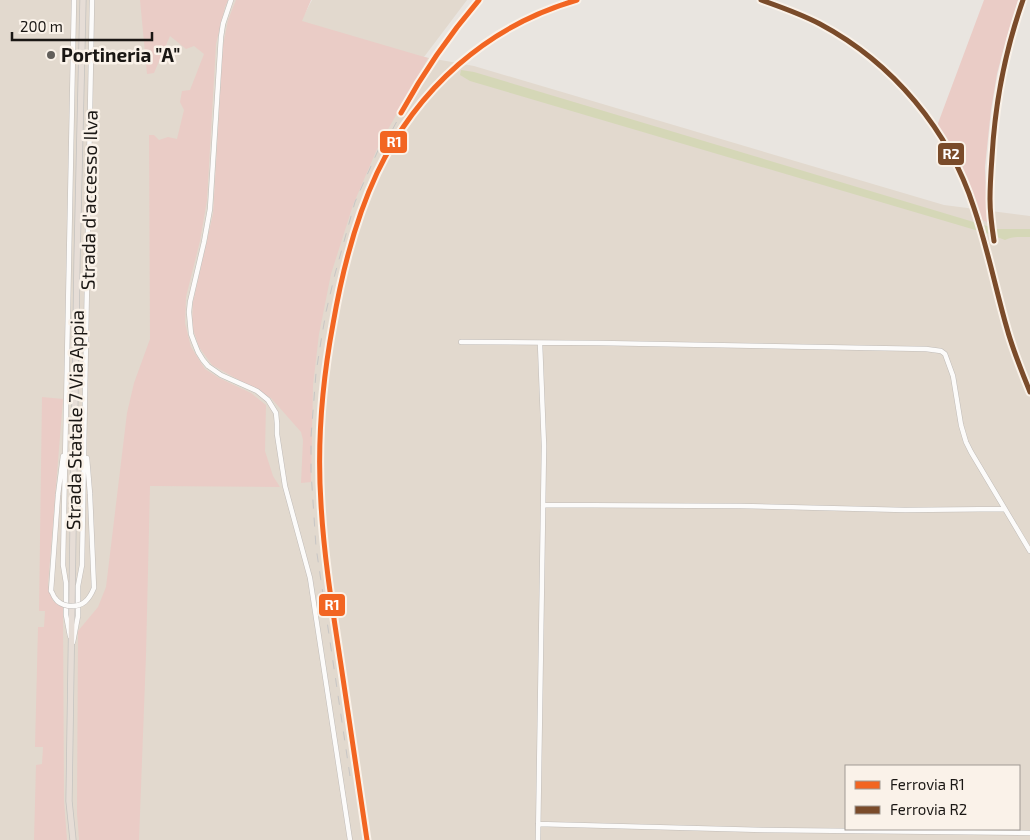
<svg xmlns="http://www.w3.org/2000/svg" width="1030" height="840" viewBox="0 0 1030 840" font-family="'Exo 2',sans-serif">
<style>
.built{fill:#e2d9ce;fill-rule:evenodd}
.green{fill:#eaccc6}
.water{fill:#d5d7b7}
.lines{fill:none;stroke-linecap:round;stroke-linejoin:round}
.minor-casing{stroke:#c0bcb8;stroke-width:5.5}
.major-casing{stroke:#c5c3c0;stroke-width:7}
.minor{stroke:#fcfbfa;stroke-width:4.5}
.major{stroke:#e6ddd6;stroke-width:5.5}
.rail{stroke:#c8c6c5;stroke-width:1;stroke-dasharray:9 9;stroke-linecap:butt}
.minor-bridge-casing{stroke:#c0bcb8;stroke-width:5.5;stroke-linecap:butt}
.minor-bridge{stroke:#fcfbfa;stroke-width:4.5}
.rail-1-casing{stroke:#faf2e9;stroke-width:9}
.rail-2-casing{stroke:#faf2e9;stroke-width:9}
.rail-1{stroke:#f26522;stroke-width:5}
.rail-2{stroke:#7a4b2a;stroke-width:5}
.poi-dot{fill:#625f5b;stroke:#faf2e9;stroke-width:2}
.labels{text-anchor:middle;stroke-width:5;stroke-linejoin:round;paint-order:stroke}
.poi-label{font-size:19px;font-weight:bold;fill:#1a1714;stroke:#faf2e9;text-anchor:start}
.street-label{font-size:19px;fill:#1a1714;stroke:#faf2e9}
.line-badge{stroke:#faf2e9;stroke-width:2}
.badge-label{font-size:14px;text-anchor:middle;font-weight:bold;fill:#fff}
</style>
<rect width="100%" height="100%" fill="#e9e5e0"/>
<path class="built" d="M0,0H265L301,21L312,0H467L424,57L474,66L944,205L1030,216V840H0ZM846,766H1019V829H846Z"/>
<path class="green" d="M140,0H228L225,7L216,44L207,200L200,241L186,297L185,323L191,347L205,369L219,378L251,393L266,405L265,451L273,476L280,487L150,486L146,655L139,840H79L77,813L78,631L98,607L106,587L127,413L134,383L150,339L149,135H154L159,140L168,137L177,139L184,110L180,102L182,91L190,90L204,54L194,46L186,49L170,36L154,73L147,74Z
M236,0H311L302,21L428,58L377,149L353,205L331,274L319,334L313,385L311,482L301,483L303,440L301,432L271,398L212,365L199,347L192,326L193,302L213,214L223,45L228,20Z
M984,0H1018L1006,40L997,74L991,110L985,167L987,222L980,219C971,186 957,155 937,126Z
M42,397L63,399L48,585L53,601L63,607L64,801L67,840H34L36,765L42,764L43,747H35L38,627H44L45,611H39Z"/>
<path class="water" d="M461,70L474,72L997,229H1030V237C1022,237 1012,236 1005,240L989,234L470,81L460,75Z"/>
<g class="lines">
<defs>
<path id="minor" d="M231,0L223,24L221,37L210,209L204,242L190,302L189,312L191,334L194,342L198,352L203,360L208,366L221,375L257,391L268,400L276,413L277,424V434L285,486L310,578L350,840
M461,342L599,343L926,349L941,351L945,354L953,376L961,425L966,442L971,452L1030,551
M87,458L90,494
M58,495L63,456
M543,505L740,506L905,510L1005,509
M70,636L66,615V583L63,565L74,0
M73,642L78,616V586L82,565L92,0
M538,824L763,830L1030,833
M538,840L544,446L540,343"/>
<path id="major" d="M73,840L69,801L77,261L83,0"/>
</defs>
<use href="#minor" class="minor-casing"/>
<use href="#major" class="major-casing"/>
<use href="#minor" class="minor"/>
<use href="#major" class="major"/>
<path class="rail" d="M761,0C781,7 801,14 820,24C893,63 949,130 974,208C987,246 995,286 1006,325C1012,348 1021,370 1030,392
M384,146C410,94 441,45 479,0
M350,776L316,547L311,471V437L316,373L321,341L326,312L335,274L355,202L384,137
M367,840C358,782 350,723 341,665C333,612 324,558 321,504C317,444 322,383 333,324C342,272 355,220 377,173C417,89 487,26 577,0"/>
<defs>
<path id="minor-bridge" d="M58,495L51,591C53,593 53,596 55,598C58,603 63,605 69,606C83,607 89,600 94,588L90,494"/>
</defs>
<use href="#minor-bridge" class="minor-bridge-casing"/>
<use href="#minor-bridge" class="minor-bridge"/>
<defs>
<path id="rail-1" d="M401,113C423,73 449,35 479,0
M367,840C358,782 350,723 341,665C333,612 324,558 321,504C317,444 322,383 333,324C342,272 355,220 377,173C417,89 487,26 577,0"/>
<path id="rail-2" d="M761,0C781,7 801,14 820,24C893,63 949,130 974,208C987,246 995,286 1006,325C1012,348 1021,370 1030,392
M994,241C992,228 990,213 990,199C990,185 991,171 992,157C995,103 1005,51 1023,0"/>
</defs>
<use href="#rail-1" class="rail-1-casing"/>
<use href="#rail-2" class="rail-2-casing"/>
<use href="#rail-1" class="rail-1"/>
<use href="#rail-2" class="rail-2"/>
</g>
<circle class="poi-dot" cx="51" cy="55" r="5"/>
<g class="labels">
<g class="poi-label">
<text x="61" y="62">Portineria "A"</text>
</g>
<g class="street-label">
<text transform="translate(89 200) rotate(-89)" y="7">Strada d'accesso Ilva</text>
<text transform="translate(75 420) rotate(-89)" y="7">Strada Statale 7 Via Appia</text>
</g>
</g>
<g class="line-badge">
<rect x="379" y="130" width="29" height="24" rx="5" fill="#f26522"/>
<rect x="937" y="142" width="28" height="24" rx="5" fill="#7a4b2a"/>
<rect x="318" y="593" width="28" height="24" rx="5" fill="#f26522"/>
</g>
<g class="badge-label">
<text x="394" y="147">R1</text>
<text x="951" y="159">R2</text>
<text x="332" y="610">R1</text>
</g>
<rect x="845" y="765" width="175" height="65" fill="#faf2e9" stroke="#a09a94"/>
<rect x="855" y="781" width="25" height="8" fill="#f26522" stroke="#a09a94"/>
<text x="890" y="790" font-size="15" fill="#1a1714">Ferrovia R1</text>
<rect x="855" y="806" width="25" height="8" fill="#7a4b2a" stroke="#a09a94"/>
<text x="890" y="815" font-size="15" fill="#1a1714">Ferrovia R2</text>
<path d="M12 32v8h140v-8" fill="none" stroke="#1a1714" stroke-width="2.5"/>
<text x="20" y="32" font-size="15" fill="#1a1714" stroke="#faf2e9" stroke-width="4" paint-order="stroke">200 m</text>
</svg>
